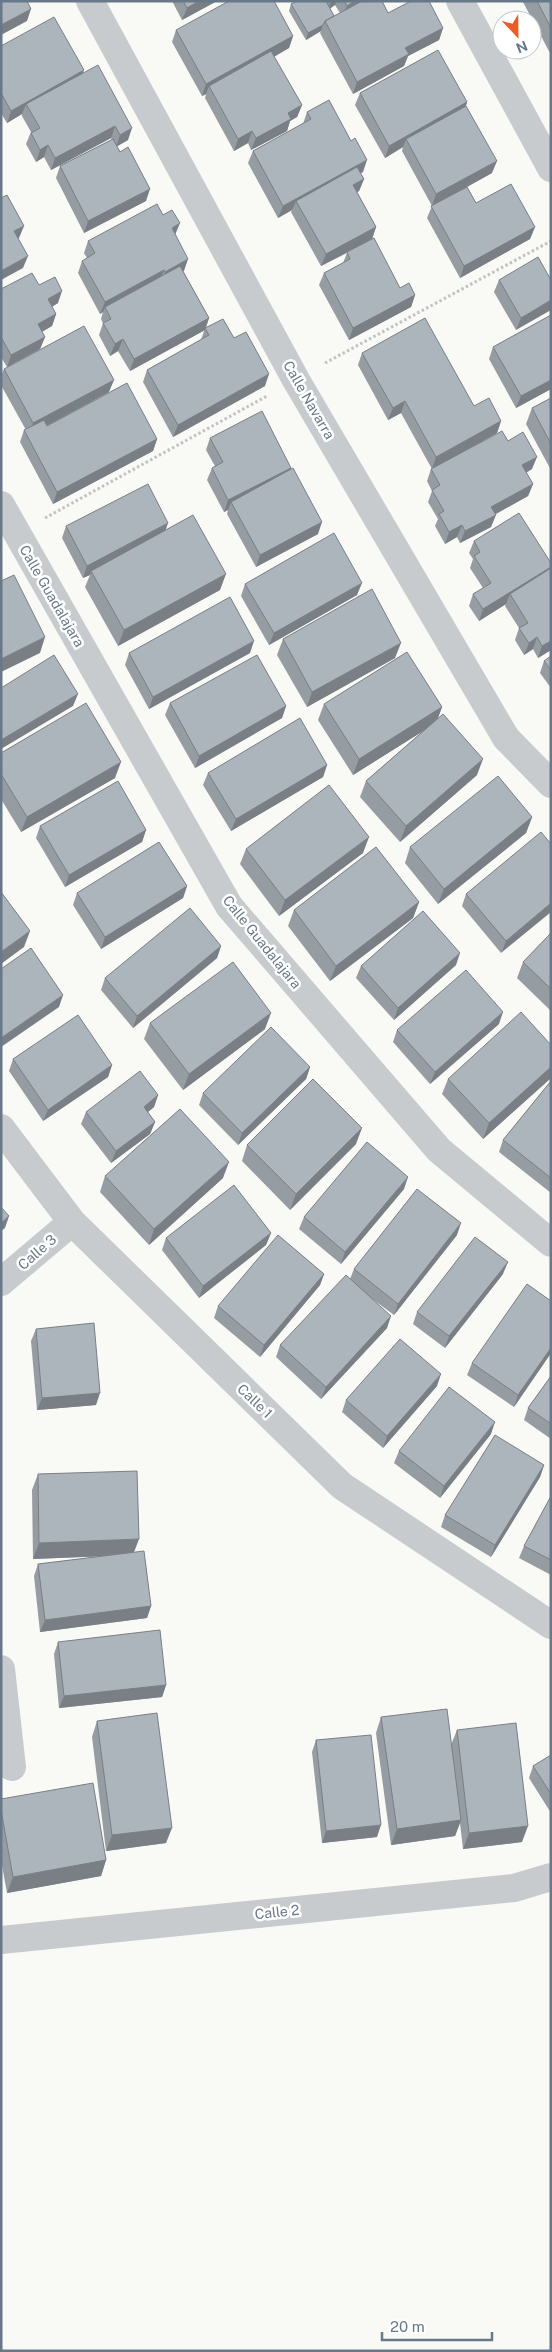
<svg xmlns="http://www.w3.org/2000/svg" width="552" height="2352" viewBox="0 0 552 2352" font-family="'Public Sans',sans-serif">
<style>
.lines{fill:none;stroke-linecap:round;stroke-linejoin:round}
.path{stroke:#c0c3c5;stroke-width:3;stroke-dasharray:2.5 2.5;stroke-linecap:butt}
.minor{stroke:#c7cbce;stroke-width:28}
.wall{fill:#959ca2;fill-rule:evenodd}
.shaded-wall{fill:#797f84}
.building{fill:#adb5bc;stroke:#797f84}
.labels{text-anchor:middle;stroke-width:5;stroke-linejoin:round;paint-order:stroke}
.street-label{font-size:14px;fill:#677888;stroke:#fff}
</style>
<rect width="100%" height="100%" fill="#f9f9f6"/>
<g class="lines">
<path class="path" d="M325,363L551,241
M45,518L267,396"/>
<path class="minor" d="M90,1L296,380L506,738L551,784
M460,1L551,168
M1,505L229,906L439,1150L551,1243
M1,1128L72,1222L342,1486L551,1625
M1,1282L72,1222
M1,1669L12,1767
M1,1940L514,1888L551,1877"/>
</g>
<path class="wall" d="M172,1H217L182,20Z
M297,1H382L388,13L443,28L439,40L408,56L404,66L353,94L320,33L321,31L306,40L289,11L291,4ZM335,5L340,13L334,16L330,8Z
M523,1H551V55L523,2Z
M176,30L293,36L289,48L274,57L302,105L297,117L290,121L287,131L251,150L248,143L234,151L205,98L206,94L202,96L172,42Z
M1,46L83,73L128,140L117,146L146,201L84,233L56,178L60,166L112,140L111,138L51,170L44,157L36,162L26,144L31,132L22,116V114L7,123L1,113Z
M360,93L467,102L466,106L492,173L467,187L476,203L535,227L530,239L460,278L427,218L432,206L402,151L403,147L385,158L355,105Z
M307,112L363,172L360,173L364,179L359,191L357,192L376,227L372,239L350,251L400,288L415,295L411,307L349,340L319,285L324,273L343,263L347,253L321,266L291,212L292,210L278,218L248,163L253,151L303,124Z
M163,215L175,234L184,271H183L209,318L205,330L130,371L118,351L110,356L99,335L103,323L101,319L103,312L100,314L78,273L82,261L87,258L84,253L88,241Z
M499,280H551L516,330L494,292Z
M39,285L58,303L52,307L56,314L52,326L42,332L45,337L40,349L7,367L1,357V289Z
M551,315V389L516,408L489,359L493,347Z
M205,328L234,338L265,386L173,437L143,382L147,370L201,340Z
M362,353L474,406L501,421L497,433L432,469L401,413L388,420L358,365Z
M4,369L109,392L47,426L157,439L153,451L53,504L20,442L24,430H26L1,385V376Z
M551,398V470L526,424L532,408Z
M210,438L291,468L290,470L318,534L256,567L227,514L228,510L224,512L207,480L212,468L215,466L206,450Z
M508,441L532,469L526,473L533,484L528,496L495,514L491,527L460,543L457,537L445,544L435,526L438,519L428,502L432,491L427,481L431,469Z
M66,526L166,530L220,590L118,646L85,587L90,575L83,578L62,538Z
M474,541L551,563V650L538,658L533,649L524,655L515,640L519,628L505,606L506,604L479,621L469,606L473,594L483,588L470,568L473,559L469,553Z
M245,584L357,595L269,645L241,596Z
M283,639L395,658L307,707L277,655Z
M129,653H250L149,709L125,665Z
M551,656V688L540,673L544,661Z
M170,703L286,706L282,718L195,768L165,715Z
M324,704L442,707L438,718L477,775L400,842L360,797L366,781L423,731L353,775L318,720Z
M1,753L115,778L21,832L1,799Z
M327,765L323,777L231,831L203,785L208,773Z
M532,817L526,833L438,904L405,863L410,847Z
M40,826L146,830L142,842L65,887L36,838Z
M551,844L501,953L462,906L466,894Z
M246,849L363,853L279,916L240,864Z
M187,886L183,898L101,949L73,905L77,893Z
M419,902L413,918L330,981L288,926L294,910Z
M551,933V1011L517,978L523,962Z
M221,946L217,958L133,1028L101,990L105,978Z
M456,965L394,1020L356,978L361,966Z
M150,1023L265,1029L183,1090L144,1039Z
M499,1024L430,1084L393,1042L397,1030Z
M551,1045V1078L483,1139L442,1094L448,1079Z
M13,1059L112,1065L108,1077L43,1121L9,1071Z
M310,1067L306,1079L238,1145L199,1105L203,1093Z
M551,1081V1193L499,1152L503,1140Z
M158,1095L154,1107L148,1112L155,1122L150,1134L111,1163L81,1124L86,1112Z
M356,1144L290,1210L242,1161L247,1145Z
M105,1176L223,1178L149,1245L100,1192Z
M404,1189L341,1264L299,1229L304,1217Z
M271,1233L266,1245L199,1298L162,1250L166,1238Z
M457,1235L394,1315L371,1298L387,1328L321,1399L276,1357L280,1345L350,1279L354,1269Z
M324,1274L320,1285L260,1357L214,1318L218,1306Z
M503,1274L445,1348L413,1324L417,1312Z
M551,1301V1353L514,1407L467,1375L472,1363Z
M36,1329L96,1405L37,1410L31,1341Z
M551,1376V1439L524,1420L528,1408Z
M437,1386L383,1448L342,1412L346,1400Z
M491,1434L440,1498L394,1463L399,1451Z
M544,1465L540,1477L491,1557L441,1527L445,1515Z
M38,1474L134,1552L151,1606L147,1618L40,1632L34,1576L38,1564L105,1556L33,1559L32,1490Z
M551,1496V1575L519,1558L524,1546Z
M58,1642L166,1685L162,1697L59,1708L54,1654Z
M381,1717L451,1745L457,1730L522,1842L463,1849L460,1823L455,1836L391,1845L376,1733Z
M97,1721L166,1843L106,1851L92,1737Z
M316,1740L377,1837L322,1843L312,1752Z
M551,1755V1813L529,1778L533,1766Z
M1,1799L106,1860L101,1876L7,1893L1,1860Z"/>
<path class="shaded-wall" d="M199,1H217L182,20L187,8Z
M331,1H337L335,5L328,10Z
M355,1H373L342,17L347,6Z
M31,9L27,21L1,35V25Z
M323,25L321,31L306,40L308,33Z
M443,28L439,40L408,56L404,66L353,94L357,82L405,48Z
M293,36L289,48L212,91L209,86L206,94L202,96L206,84Z
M84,70L80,82L26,104L22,114L7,123L11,111Z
M467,102L463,114L406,139L403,147L385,158L389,146Z
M302,105L297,117L290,121L287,131L251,150L256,138L288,113Z
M115,126L111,138L51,170L55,158Z
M132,128L128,140L116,147L120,135Z
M252,131L248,143L234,151L238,139Z
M48,145L44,157L36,162L40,150Z
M367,160L363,172L299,207L296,201L292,210L278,218L283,206Z
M497,161L492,173L432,206L436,194Z
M364,179L359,191L348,197L353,185Z
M150,189L146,201L84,233L88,221Z
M180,223L175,235L172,228Z
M24,226L19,238L10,243L14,231Z
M376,227L372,239L321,266L326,254Z
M535,227L530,239L460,278L464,266Z
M28,256L23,268L1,280V271Z
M188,259L184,271L160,284L165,272Z
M164,270L159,282L105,307L103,312L100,314L105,302Z
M62,291L58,303L44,311L48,299Z
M415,295L411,307L349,340L353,328Z
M551,300V310L516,330L521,318Z
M56,314L52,326L34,336L38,324Z
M209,318L205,330L130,371L134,359Z
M45,337L40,349L7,367L11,355Z
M123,339L118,351L110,356L115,344Z
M269,374L265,386L173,437L178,425Z
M114,380L109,392L29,435L33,423Z
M551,380V389L516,408L521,396Z
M405,401L401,413L388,420L393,408Z
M501,421L497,433L432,469L436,457Z
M157,439L153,451L53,504L57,492Z
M537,457L532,469L517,477L522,465Z
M291,468L286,480L231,502L228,510L224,512L228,500Z
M533,484L528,496L487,519L491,507Z
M496,515L491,527L460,543L465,531Z
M322,522L318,534L256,567L260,555Z
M168,523L164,535L91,571L90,575L83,578L87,566Z
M462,525L457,537L445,544L449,532Z
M551,567V570L510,594L506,604L479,621L483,609Z
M226,574L220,590L118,646L124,630Z
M362,583L357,595L269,645L274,633Z
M45,637L40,653L1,672V659Z
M537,637L533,649L524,655L529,643Z
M254,641L250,653L149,709L153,697Z
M551,641V650L538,658L542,646Z
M401,643L395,658L307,707L312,692Z
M78,694L73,706L1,749V740Z
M286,706L282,718L195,768L199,756Z
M442,707L436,723L353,775L359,759Z
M483,759L477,775L400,842L406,826Z
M121,762L115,778L21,832L27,817Z
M327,765L323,777L231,831L236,819Z
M532,817L526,833L438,904L444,889Z
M146,830L142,842L65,887L69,875Z
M369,837L363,853L279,916L285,900Z
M187,886L183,898L101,949L105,937Z
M419,902L413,918L330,981L336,966Z
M551,903V912L501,953L506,941Z
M30,931L24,947L1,964V952Z
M221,946L217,958L133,1028L137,1016Z
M460,953L456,965L394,1020L398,1008Z
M63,995L59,1007L1,1047V1038Z
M503,1012L499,1024L430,1084L435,1072Z
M271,1013L265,1029L183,1090L189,1074Z
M112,1065L108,1077L43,1121L48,1110Z
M310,1067L306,1079L238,1145L242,1133Z
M551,1067V1078L483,1139L489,1123Z
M158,1095L154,1107L139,1119L144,1107Z
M155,1122L150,1134L111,1163L116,1151Z
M362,1128L356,1144L290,1210L296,1194Z
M229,1162L223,1178L149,1245L154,1229Z
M408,1177L404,1189L341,1264L345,1252Z
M9,1216L5,1228L1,1231V1223Z
M461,1223L457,1235L394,1315L398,1304Z
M271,1233L266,1245L199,1298L203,1286Z
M508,1262L503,1274L445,1348L449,1336Z
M324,1274L320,1285L260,1357L264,1345Z
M391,1316L387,1328L321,1399L326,1387Z
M551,1348V1353L514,1407L518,1395Z
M441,1374L437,1386L383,1448L387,1436Z
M100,1393L96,1405L37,1410L42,1398Z
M495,1422L491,1434L440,1498L444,1486Z
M544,1465L540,1477L491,1557L495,1545Z
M139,1539L133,1555L33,1559L39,1543Z
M151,1606L147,1618L40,1632L45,1620Z
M166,1685L162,1697L59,1708L64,1696Z
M461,1820L455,1836L391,1845L397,1829Z
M381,1825L377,1837L322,1843L326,1831Z
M528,1826L522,1842L463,1849L469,1833Z
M172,1828L166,1843L106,1851L112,1835Z
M106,1860L101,1876L7,1893L13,1877Z"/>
<path class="building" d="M1,1H27L31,9L1,25Z
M183,1H199L187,8Z
M229,1H274L293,36L206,84L176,30Z
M297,1H326L334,16L325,21L323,25L308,33L291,4Z
M344,1H355L347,6Z
M362,1H382L388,13L411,1H429L443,28L405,48L409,54L357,82L325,21Z
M537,1H551V28Z
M54,17L84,70L11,111L1,93V46Z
M438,50L467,102L389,146L360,93Z
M271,51L302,105L288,113L291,119L256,138L252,131L238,139L209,86Z
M98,65L132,128L120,135L115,126L55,158L48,145L40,150L31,133L40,128L26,104Z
M329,100L351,141L355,138L367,160L283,206L253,151L311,119L307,112Z
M466,106L497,161L436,194L406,139Z
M113,139L120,152L128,147L150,189L88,221L60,166Z
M357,167L364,179L353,185L376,227L326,254L296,201Z
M511,184L535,227L464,266L431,206L467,187L476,203Z
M7,195L24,226L14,231L28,256L1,271V198Z
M157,204L163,215L172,210L180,223L172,228L188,259L165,272L164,270L105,302L82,261L95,253L88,241Z
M374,238L400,288L409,283L415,295L353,328L324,273L350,259L347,252Z
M538,257L551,280V300L521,318L499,280Z
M180,266L209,318L134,359L123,339L115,344L103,323L111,319L105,307Z
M32,273L39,285L55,277L62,291L48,299L56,314L38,324L45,337L11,355L1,337V289Z
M551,315V380L521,396L493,347Z
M425,318L474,406L489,398L501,421L436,457L405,401L393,408L362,353Z
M223,319L234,338L246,332L269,374L178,425L147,370L209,335L205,328Z
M84,326L114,380L33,423L4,369Z
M127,383L157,439L57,492L24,430L44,420L47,426Z
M551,398V444L532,408Z
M262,411L291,468L228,500L212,468L223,462L210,438Z
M502,431L508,441L523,432L537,457L522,465L533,484L491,507L496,515L465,531L462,525L449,532L439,514L444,511L432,490L440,485L431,469Z
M293,468L322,522L260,555L231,502Z
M148,484L168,523L87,566L66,526Z
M519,513L551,563V567L483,609L473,594L491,583L474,556L480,552L474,541Z
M193,515L226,574L124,630L91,571Z
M334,533L362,583L274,633L245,584Z
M551,568V641L542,646L537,637L529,643L519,628L528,623L510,594Z
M14,575L45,637L1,659V581Z
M372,589L401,643L312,692L283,639Z
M230,597L254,641L153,697L129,653Z
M407,652L442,707L359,759L324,704Z
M54,655L78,694L1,740V688Z
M257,655L286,706L199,756L170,703Z
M551,656V670L544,661Z
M86,703L121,762L27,817L1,774V753Z
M443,714L483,759L406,826L366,781Z
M300,718L327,765L236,819L208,773Z
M498,776L532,817L444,889L410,847Z
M118,781L146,830L69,875L40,826Z
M329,785L369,837L285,900L246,849Z
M541,832L551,844V903L506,941L466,894Z
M159,842L187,886L105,937L77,893Z
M376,847L419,902L336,966L294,910Z
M1,892L30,931L1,952Z
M190,908L221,946L137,1016L105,978Z
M423,911L460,953L398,1008L361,966Z
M551,933V989L523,962Z
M31,948L63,995L1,1038V969Z
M233,962L271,1013L189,1074L150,1023Z
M466,970L503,1012L435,1072L397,1030Z
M521,1012L551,1045V1067L489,1123L448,1079Z
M78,1015L112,1065L48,1110L13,1059Z
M271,1027L310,1067L242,1133L203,1093Z
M140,1071L158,1095L144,1107L155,1122L116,1151L86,1112Z
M313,1079L362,1128L296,1194L247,1145Z
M551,1081V1178L503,1140Z
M180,1109L229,1162L154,1229L105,1176Z
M367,1142L408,1177L345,1252L304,1217Z
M234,1185L271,1233L203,1286L166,1238Z
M417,1189L461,1223L398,1304L354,1269Z
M1,1207L9,1216L1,1223Z
M278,1235L324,1274L264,1345L218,1306Z
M475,1237L508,1262L449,1336L417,1312Z
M346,1275L391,1316L326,1387L280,1345Z
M527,1284L551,1301V1348L518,1395L472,1363Z
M94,1323L100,1393L42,1398L36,1329Z
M400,1339L441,1374L387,1436L346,1400Z
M551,1376V1424L528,1408Z
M449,1387L495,1422L444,1486L399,1451Z
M495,1435L544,1465L495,1545L445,1515Z
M137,1471L139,1539L39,1543L38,1474Z
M551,1496V1560L524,1546Z
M144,1551L151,1606L45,1620L38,1564Z
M160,1630L166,1685L64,1696L58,1642Z
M447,1709L461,1820L397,1829L381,1717Z
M157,1713L172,1828L112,1835L97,1721Z
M516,1723L528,1826L469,1833L457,1730Z
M371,1735L381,1825L326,1831L316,1740Z
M551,1755V1794L533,1766Z
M93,1783L106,1860L13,1877L1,1810V1799Z"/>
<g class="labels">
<g class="street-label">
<text transform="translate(309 400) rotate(60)" y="5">Calle Navarra</text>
<text transform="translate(52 596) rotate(60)" y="5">Calle Guadalajara</text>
<text transform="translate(262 942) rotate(51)" y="5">Calle Guadalajara</text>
<text transform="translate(37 1252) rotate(-41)" y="5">Calle 3</text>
<text transform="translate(255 1401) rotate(44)" y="5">Calle 1</text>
<text transform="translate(277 1912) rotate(-6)" y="5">Calle 2</text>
</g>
</g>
<rect width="552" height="2352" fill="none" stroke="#677888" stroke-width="5"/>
<g transform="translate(517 35) rotate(158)"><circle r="24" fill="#ffffff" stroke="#c2c9cf"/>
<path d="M0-4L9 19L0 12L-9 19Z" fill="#e95d26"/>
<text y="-8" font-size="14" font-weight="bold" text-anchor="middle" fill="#677888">N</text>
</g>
<path d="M382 2332v8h110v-8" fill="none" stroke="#677888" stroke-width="2.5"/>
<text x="390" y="2332" font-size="15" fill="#677888" stroke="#ffffff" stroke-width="4" paint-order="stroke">20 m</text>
</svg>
